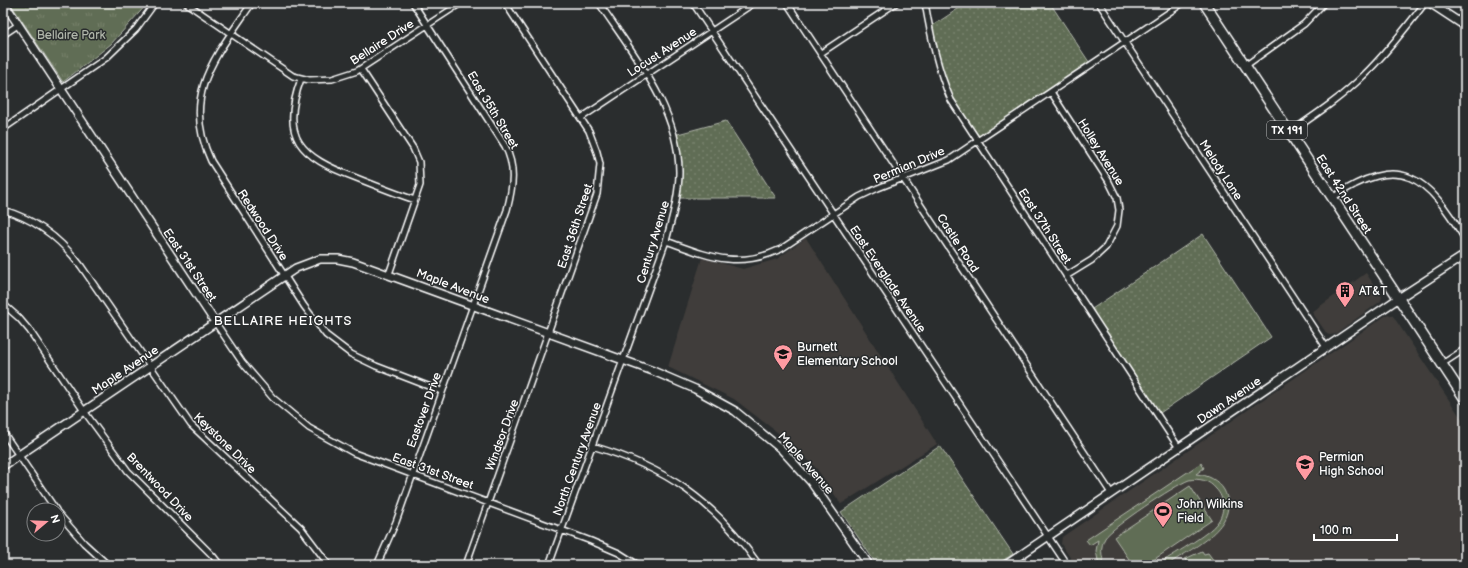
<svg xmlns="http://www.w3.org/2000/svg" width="1468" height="568" viewBox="0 0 1468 568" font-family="'Balsamiq Sans',sans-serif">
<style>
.built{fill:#403d3b}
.grass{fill:url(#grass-dots);stroke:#b0b6aa}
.park{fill:url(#park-tufts);stroke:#b0b6aa}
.garden{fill:#616d54;stroke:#b0b6aa}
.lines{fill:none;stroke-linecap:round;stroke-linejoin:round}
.street-casing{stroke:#fff;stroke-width:8}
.secondary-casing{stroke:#fff;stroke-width:10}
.highway-casing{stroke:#fff;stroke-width:12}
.street{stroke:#2a2d2e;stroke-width:5}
.secondary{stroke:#2a2d2e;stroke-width:7}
.highway{stroke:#2a2d2e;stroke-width:9}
.labels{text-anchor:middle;stroke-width:3;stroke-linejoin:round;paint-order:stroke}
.shield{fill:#2a2d2e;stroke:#bfc0c0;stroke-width:1}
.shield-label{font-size:11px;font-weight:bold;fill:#fff}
.park-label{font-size:12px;fill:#b0b6aa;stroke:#2a2d2e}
.street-label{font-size:12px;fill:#fff;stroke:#2a2d2e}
.poi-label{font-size:12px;fill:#fff;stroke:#2a2d2e;text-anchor:start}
.neighbourhood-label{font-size:13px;letter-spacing:1px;fill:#fff;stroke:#2a2d2e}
</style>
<defs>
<pattern id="grass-dots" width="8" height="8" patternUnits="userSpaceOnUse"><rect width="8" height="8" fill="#616d54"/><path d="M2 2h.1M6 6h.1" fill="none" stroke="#79836e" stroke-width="1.8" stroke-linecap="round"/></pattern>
<pattern id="park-tufts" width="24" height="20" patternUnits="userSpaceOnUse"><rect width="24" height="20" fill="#616d54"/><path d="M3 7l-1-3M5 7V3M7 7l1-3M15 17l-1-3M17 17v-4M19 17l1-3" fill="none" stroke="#79836e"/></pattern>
</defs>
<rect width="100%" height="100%" fill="#2a2d2e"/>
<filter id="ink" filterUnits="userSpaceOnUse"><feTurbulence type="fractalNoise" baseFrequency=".025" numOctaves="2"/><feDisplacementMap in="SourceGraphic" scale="8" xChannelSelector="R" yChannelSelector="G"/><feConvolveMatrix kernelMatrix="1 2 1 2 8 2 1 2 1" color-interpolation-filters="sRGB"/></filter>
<g filter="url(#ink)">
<path class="built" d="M806,238L937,444L841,504L817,469L790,442L734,399L668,367L702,258L743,269L777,259Z
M1366,273L1382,297L1381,301L1335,334L1330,335L1327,334L1312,312Z
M1388,314L1393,316L1465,424V565H1075L1061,544L1062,537Z"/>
<path class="grass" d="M967,3H1050L1091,65L977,141L951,100L929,28Z
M726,121L776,198H677L679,183L674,135Z
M1203,234L1271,337L1157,415L1089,311Z
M940,446L1013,554L996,565H877L841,512Z"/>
<path class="park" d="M10,3H148L111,44L63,82Z"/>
<path class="garden" d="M1201,463L1204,468L1196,474C1208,475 1218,480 1224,490C1243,526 1190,549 1167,565H1157C1172,555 1208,535 1217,523C1225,513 1225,498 1216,489C1209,480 1199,478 1189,480C1175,485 1112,527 1105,538C1100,547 1101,556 1105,565H1099L1096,551L1098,540L1090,545L1086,540Z
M1190,486L1212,520L1146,565H1133L1114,537Z
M1202,551L1204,554L1208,553L1217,565H1183L1187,563L1185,559Z"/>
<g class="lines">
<defs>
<path id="street" d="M186,3L293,76L309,80L332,79L357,71L461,3
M252,3C216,56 180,95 211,161L304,306L326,335L351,354L376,366L441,391
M693,3L1067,565
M787,3L1111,493
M925,3C931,37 937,68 951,100L1179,448
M1099,3L1326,347
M3,35L18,25
M821,53L896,3
M1245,66L1304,24L1324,3
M361,69L413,148L419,162L420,185L389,274
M301,79C279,138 301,157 354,177C374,185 394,193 415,200
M1051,92L1108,180L1117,198L1119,210L1117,226L1106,247L1092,260L1066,276
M581,118L754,3
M3,129L106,58L136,29L155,3
M1289,133C1315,115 1341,98 1363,76C1386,54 1406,28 1425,3
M1332,198C1401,152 1427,176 1465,239
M3,210C35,219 61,239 81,266L191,425L301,528L329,565
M666,241C708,256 737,270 781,249L859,197L878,188L949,160L1183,3
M3,304L19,318L30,331L84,411L128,471L213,556L220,565
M215,322L242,362L273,398L309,428L354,453L591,541L619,553L638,565
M1442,364L1465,349
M3,432L56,510
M592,446C666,467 715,502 759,565
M58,513L84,543L108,565
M377,565L396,522L507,210C513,187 516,167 505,146L413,3
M466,565L597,194L600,164L597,152L589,131L505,3
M549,565L666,241C672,218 679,196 679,172C679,108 633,54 599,3"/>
<path id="secondary" d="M4,3L215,322
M1430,3L1465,26
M3,466L296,268L320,259H338L353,262L653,371L695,389L735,411L781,449L811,482L869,565
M1006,565L1399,298L1465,255"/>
<path id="highway" d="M1204,3L1465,399"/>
</defs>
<use href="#street" class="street-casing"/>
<use href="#secondary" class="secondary-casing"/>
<use href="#highway" class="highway-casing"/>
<use href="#street" class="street"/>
<use href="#secondary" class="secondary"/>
<use href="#highway" class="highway"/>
</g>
</g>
<defs>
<symbol id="building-pin" viewBox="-11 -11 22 30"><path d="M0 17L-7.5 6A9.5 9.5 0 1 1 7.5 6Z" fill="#ff9aa2" stroke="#2a2d2e"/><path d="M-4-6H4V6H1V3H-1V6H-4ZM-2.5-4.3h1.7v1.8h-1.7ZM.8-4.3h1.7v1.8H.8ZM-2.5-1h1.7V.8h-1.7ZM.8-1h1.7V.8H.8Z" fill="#111"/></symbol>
<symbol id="school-pin" viewBox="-11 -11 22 30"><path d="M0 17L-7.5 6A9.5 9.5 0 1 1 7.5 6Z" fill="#ff9aa2" stroke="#2a2d2e"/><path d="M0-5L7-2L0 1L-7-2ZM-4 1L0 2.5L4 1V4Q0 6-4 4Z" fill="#111"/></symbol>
<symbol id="stadium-pin" viewBox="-11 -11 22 30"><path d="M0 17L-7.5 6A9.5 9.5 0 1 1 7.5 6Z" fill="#ff9aa2" stroke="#2a2d2e"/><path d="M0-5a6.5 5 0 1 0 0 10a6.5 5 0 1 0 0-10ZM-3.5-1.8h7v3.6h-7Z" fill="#111"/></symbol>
</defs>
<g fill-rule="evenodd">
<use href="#building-pin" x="1334" y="280" width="22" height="30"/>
<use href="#school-pin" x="772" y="343" width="22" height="30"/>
<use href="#school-pin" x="1294" y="453" width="22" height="30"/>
<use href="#stadium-pin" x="1152" y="500" width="22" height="30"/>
</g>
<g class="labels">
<rect class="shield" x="1267" y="121" width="40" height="18" rx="3"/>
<g class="shield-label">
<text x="1287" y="134">TX 191</text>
</g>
<g class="park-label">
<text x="71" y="39">Bellaire Park</text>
</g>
<g class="street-label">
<text transform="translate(382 42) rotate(-33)" y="4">Bellaire Drive</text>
<text transform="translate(662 52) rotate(-33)" y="4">Locust Avenue</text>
<text transform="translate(493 110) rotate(59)" y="4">East 35th Street</text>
<text transform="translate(1101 152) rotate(58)" y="4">Holley Avenue</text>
<text transform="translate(909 165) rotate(-23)" y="4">Permian Drive</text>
<text transform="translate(1221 170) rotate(57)" y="4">Melody Lane</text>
<text transform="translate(1344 194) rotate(57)" y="4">East 42nd Street</text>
<text transform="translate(263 225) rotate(57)" y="4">Redwood Drive</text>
<text transform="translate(575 226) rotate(-72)" y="4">East 36th Street</text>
<text transform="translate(1045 226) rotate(57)" y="4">East 37th Street</text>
<text transform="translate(653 242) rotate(-73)" y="4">Century Avenue</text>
<text transform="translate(958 243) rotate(57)" y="4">Castle Road</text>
<text transform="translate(190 265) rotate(56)" y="4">East 31st Street</text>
<text transform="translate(888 279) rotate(56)" y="4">East Everglade Avenue</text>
<text transform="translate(453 286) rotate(21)" y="4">Maple Avenue</text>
<text transform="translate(125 370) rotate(-34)" y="4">Maple Avenue</text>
<text transform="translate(1229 400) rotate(-34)" y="4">Dawn Avenue</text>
<text transform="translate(424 410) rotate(-70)" y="4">Eastover Drive</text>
<text transform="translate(502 435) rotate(-70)" y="4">Windsor Drive</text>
<text transform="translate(225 443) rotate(44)" y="4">Keystone Drive</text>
<text transform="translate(577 459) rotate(-70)" y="4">North Century Avenue</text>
<text transform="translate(806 463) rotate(49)" y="4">Maple Avenue</text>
<text transform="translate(433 471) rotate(20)" y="4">East 31st Street</text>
<text transform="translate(160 487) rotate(46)" y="4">Brentwood Drive</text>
</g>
<g class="poi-label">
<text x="1359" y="295">AT&amp;T</text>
<text x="797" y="351">Burnett<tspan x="797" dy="14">Elementary School</tspan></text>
<text x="1319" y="461">Permian<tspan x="1319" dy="14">High School</tspan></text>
<text x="1177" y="508">John Wilkins<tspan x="1177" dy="14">Field</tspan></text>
</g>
<g class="neighbourhood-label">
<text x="283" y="325">BELLAIRE HEIGHTS</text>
</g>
</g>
<rect width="1468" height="568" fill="none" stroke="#2a2d2e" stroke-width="16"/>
<rect x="8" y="8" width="1452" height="552" fill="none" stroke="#fff" stroke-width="1.5" filter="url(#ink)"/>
<g transform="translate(46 522) rotate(71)"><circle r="19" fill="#2a2d2e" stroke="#7f8182"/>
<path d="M0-3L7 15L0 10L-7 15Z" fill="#ff9aa2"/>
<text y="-6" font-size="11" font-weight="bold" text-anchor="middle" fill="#ffffff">N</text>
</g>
<path d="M1314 534v6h83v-6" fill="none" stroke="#ffffff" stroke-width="2"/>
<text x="1320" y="534" font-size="12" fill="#ffffff" stroke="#2a2d2e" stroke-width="3" paint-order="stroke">100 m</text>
</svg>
